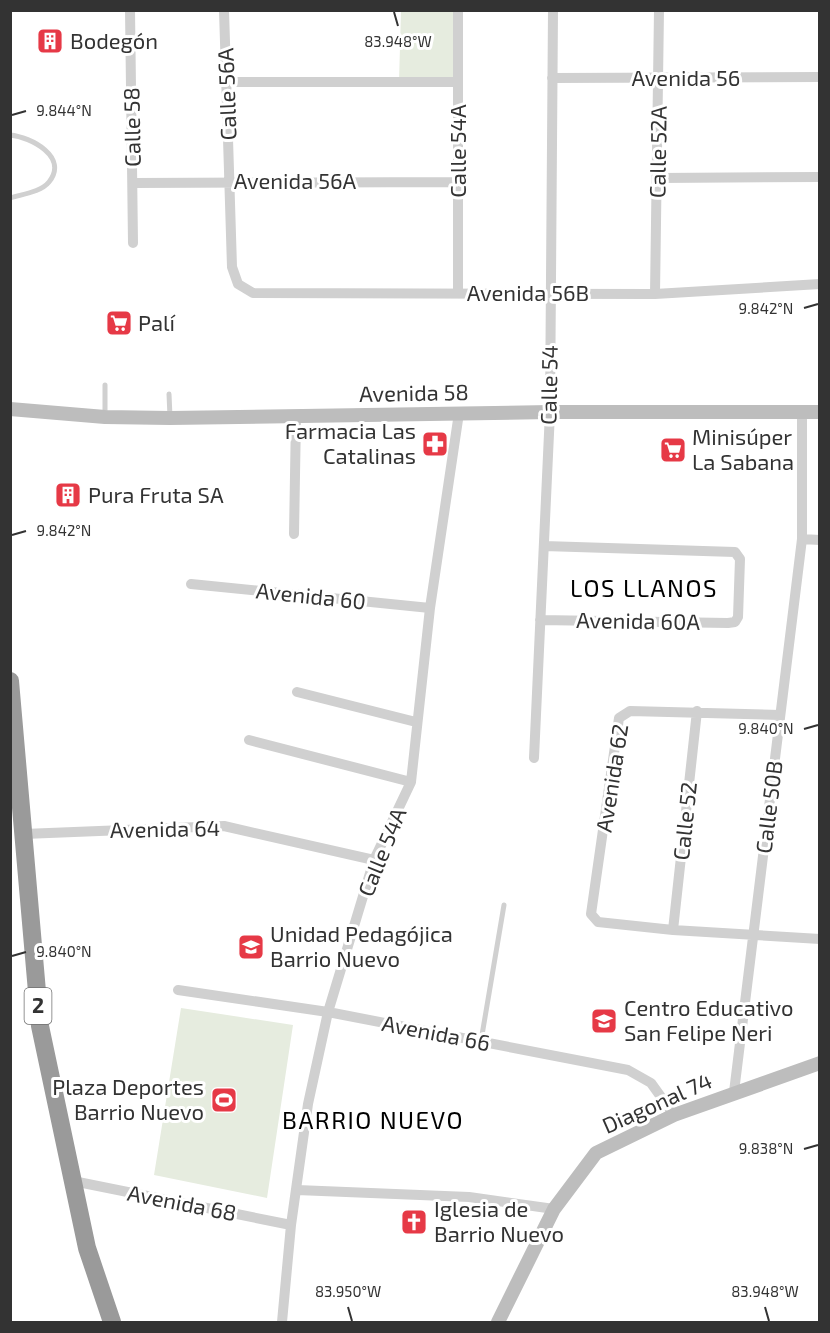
<svg xmlns="http://www.w3.org/2000/svg" width="830" height="1333" viewBox="0 0 830 1333" font-family="'Exo 2',sans-serif">
<style>
.green{fill:#e6ecdf}
.lines{fill:none;stroke-linecap:round;stroke-linejoin:round}
.lane{stroke:#d0d0d0;stroke-width:5}
.street{stroke:#d0d0d0;stroke-width:10}
.secondary{stroke:#bdbdbd;stroke-width:14}
.highway{stroke:#9a9a9a;stroke-width:18}
.ticks{fill:none;stroke:#333;stroke-width:2}
.labels{text-anchor:middle;stroke-width:6;stroke-linejoin:round;paint-order:stroke}
.shield{fill:#fff;stroke:#707070;stroke-width:1.5}
.shield-label{font-size:21px;font-weight:bold;fill:#333}
.poi-label{font-size:22px;fill:#333;stroke:#fff;text-anchor:start}
.street-label{font-size:22px;fill:#333;stroke:#fff}
.neighbourhood-label{font-size:24px;letter-spacing:1.5px;fill:#000;stroke:#fff}
.ticks-label{font-size:15px;text-anchor:middle;fill:#333;stroke:#fff;stroke-width:6;stroke-linejoin:round;paint-order:stroke}
</style>
<rect width="100%" height="100%" fill="#fff"/>
<path class="green" d="M401,11H458V82H399Z
M181,1008L293,1025L267,1198L154,1175Z"/>
<g class="lines">
<path class="lane" d="M10,135C31,137 69,157 49,182C41,192 23,194 10,198
M105,385V416
M169,394L170,417
M481,1041L504,905"/>
<path class="street" d="M130,10L133,243
M224,10L232,267L238,284L253,293L655,294L820,284
M552,78L820,77
M227,82H458
M659,178L820,177
M133,183L458,182
M458,292V10
M655,294L659,10
M294,534L296,417
M802,539L820,540
M191,584L430,608
M540,620L728,623L735,622L738,617L740,559L735,552L544,546
M297,692L416,722
M780,715L630,711L619,718L591,914L598,922L673,930L820,939
M249,740L411,782
M534,758L550,412L553,10
M24,834L224,826L374,860
M673,930L697,711
M178,990L328,1012L628,1070L651,1083L674,1115
M734,1092L802,539V414
M73,1181L291,1225
M297,1190L469,1197L554,1209
M282,1322L291,1225L308,1104L328,1012L374,860L411,782L430,608L459,413"/>
<path class="secondary" d="M10,409L105,417L170,418L550,412H820
M498,1322L554,1209L596,1153L674,1115L820,1063"/>
<path class="highway" d="M10,681L40,1026L87,1248L112,1322"/>
</g>
<path class="ticks" d="M394,12L398,26M12,115L26,111M804,308L818,304M12,535L26,531M804,729L818,725M12,956L26,952M804,1149L818,1145M348,1307L352,1321M765,1307L769,1321"/>
<defs>
<symbol id="building-square" viewBox="-11 -11 22 22"><rect x="-9" y="-9" width="18" height="18" rx="4" fill="#e63946" stroke="#fff"/><path d="M-4-6H4V6H1V3H-1V6H-4ZM-2.5-4.3h1.7v1.8h-1.7ZM.8-4.3h1.7v1.8H.8ZM-2.5-1h1.7V.8h-1.7ZM.8-1h1.7V.8H.8Z" fill="#fff"/></symbol>
<symbol id="supermarket-square" viewBox="-11 -11 22 22"><rect x="-9" y="-9" width="18" height="18" rx="4" fill="#e63946" stroke="#fff"/><path d="M-6-5.5h2.5l.6 2H6L4.5 2H-2.5L-4.4-4H-6ZM-1.5 3.2a1.3 1.3 0 1 0 .1 0ZM3 3.2a1.3 1.3 0 1 0 .1 0Z" fill="#fff"/></symbol>
<symbol id="pharmacy-square" viewBox="-11 -11 22 22"><rect x="-9" y="-9" width="18" height="18" rx="4" fill="#e63946" stroke="#fff"/><path d="M-2-6h4v4h4v4h-4v4h-4v-4h-4v-4h4Z" fill="#fff"/></symbol>
<symbol id="school-square" viewBox="-11 -11 22 22"><rect x="-9" y="-9" width="18" height="18" rx="4" fill="#e63946" stroke="#fff"/><path d="M0-5L7-2L0 1L-7-2ZM-4 1L0 2.5L4 1V4Q0 6-4 4Z" fill="#fff"/></symbol>
<symbol id="stadium-square" viewBox="-11 -11 22 22"><rect x="-9" y="-9" width="18" height="18" rx="4" fill="#e63946" stroke="#fff"/><path d="M0-5a6.5 5 0 1 0 0 10a6.5 5 0 1 0 0-10ZM-3.5-1.8h7v3.6h-7Z" fill="#fff"/></symbol>
<symbol id="church-square" viewBox="-11 -11 22 22"><rect x="-9" y="-9" width="18" height="18" rx="4" fill="#e63946" stroke="#fff"/><path d="M-1.2-6h2.4v3.5h3.3v2.4h-3.3V6h-2.4V-.1h-3.3v-2.4h3.3Z" fill="#fff"/></symbol>
</defs>
<g fill-rule="evenodd">
<use href="#building-square" x="35" y="26" width="30" height="30"/>
<use href="#supermarket-square" x="104" y="308" width="30" height="30"/>
<use href="#pharmacy-square" x="420" y="429" width="30" height="30"/>
<use href="#supermarket-square" x="658" y="435" width="30" height="30"/>
<use href="#building-square" x="53" y="480" width="30" height="30"/>
<use href="#school-square" x="236" y="932" width="30" height="30"/>
<use href="#school-square" x="589" y="1006" width="30" height="30"/>
<use href="#stadium-square" x="209" y="1085" width="30" height="30"/>
<use href="#church-square" x="399" y="1207" width="30" height="30"/>
</g>
<g class="labels">
<rect class="shield" x="24.5" y="988" width="27" height="36" rx="4.5"/>
<g class="shield-label">
<text x="38" y="1013">2</text>
</g>
<g class="poi-label">
<text x="70" y="49">Bodegón</text>
<text x="138" y="331">Palí</text>
<text x="416" y="439" text-anchor="end">Farmacia Las<tspan x="416" dy="25">Catalinas</tspan></text>
<text x="692" y="445">Minisúper<tspan x="692" dy="25">La Sabana</tspan></text>
<text x="88" y="503">Pura Fruta SA</text>
<text x="270" y="942">Unidad Pedagójica<tspan x="270" dy="25">Barrio Nuevo</tspan></text>
<text x="624" y="1016">Centro Educativo<tspan x="624" dy="25">San Felipe Neri</tspan></text>
<text x="204" y="1095" text-anchor="end">Plaza Deportes<tspan x="204" dy="25">Barrio Nuevo</tspan></text>
<text x="434" y="1217">Iglesia de<tspan x="434" dy="25">Barrio Nuevo</tspan></text>
</g>
<g class="street-label">
<text x="686" y="86">Avenida 56</text>
<text transform="translate(227 94) rotate(-92)" y="8">Calle 56A</text>
<text transform="translate(132 127) rotate(-91)" y="8">Calle 58</text>
<text transform="translate(458 151) rotate(-90)" y="8">Calle 54A</text>
<text transform="translate(658 152) rotate(-89)" y="8">Calle 52A</text>
<text x="295" y="189">Avenida 56A</text>
<text x="528" y="301">Avenida 56B</text>
<text transform="translate(549 385) rotate(-89)" y="8">Calle 54</text>
<text transform="translate(414 393) rotate(-1)" y="8">Avenida 58</text>
<text transform="translate(311 596) rotate(6)" y="8">Avenida 60</text>
<text transform="translate(638 621) rotate(1)" y="8">Avenida 60A</text>
<text transform="translate(612 778) rotate(-81)" y="8">Avenida 62</text>
<text transform="translate(769 807) rotate(-83)" y="8">Calle 50B</text>
<text transform="translate(685 821) rotate(-84)" y="8">Calle 52</text>
<text transform="translate(165 829) rotate(-1)" y="8">Avenida 64</text>
<text transform="translate(382 852) rotate(-68)" y="8">Calle 54A</text>
<text transform="translate(436 1033) rotate(11)" y="8">Avenida 66</text>
<text transform="translate(657 1103) rotate(-24)" y="8">Diagonal 74</text>
<text transform="translate(182 1203) rotate(11)" y="8">Avenida 68</text>
</g>
<g class="neighbourhood-label">
<text x="644" y="597">LOS LLANOS</text>
<text x="373" y="1129">BARRIO NUEVO</text>
</g>
</g>
<g class="ticks-label">
<text x="398" y="47">83.948°W</text>
<text x="64" y="116">9.844°N</text>
<text x="766" y="314">9.842°N</text>
<text x="64" y="536">9.842°N</text>
<text x="766" y="734">9.840°N</text>
<text x="64" y="957">9.840°N</text>
<text x="766" y="1154">9.838°N</text>
<text x="348" y="1297">83.950°W</text>
<text x="765" y="1297">83.948°W</text>
</g>
<rect width="830" height="1333" fill="none" stroke="#333333" stroke-width="24"/>
</svg>
